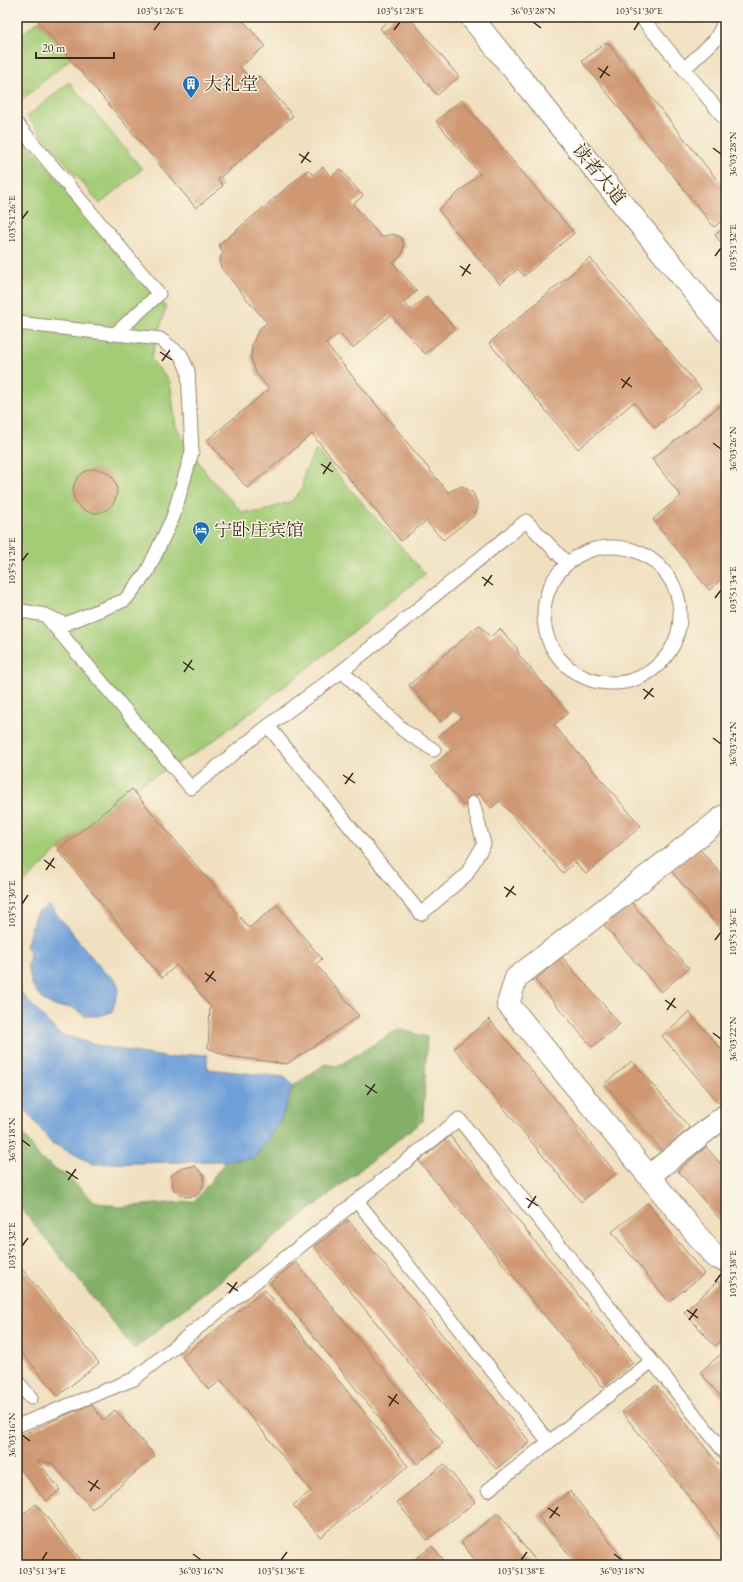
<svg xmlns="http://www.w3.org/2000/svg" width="743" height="1582" viewBox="0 0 743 1582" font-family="'EB Garamond','Noto Serif SC',serif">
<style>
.green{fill:#a3cc77;stroke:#6f7b4a}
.forest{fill:#82b068;stroke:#5e6d43}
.water{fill:#70a0d9;stroke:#56657c}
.building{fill:#cf9772}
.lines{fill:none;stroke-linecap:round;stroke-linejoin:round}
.service-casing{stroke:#96856f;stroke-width:15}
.minor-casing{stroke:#96856f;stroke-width:24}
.secondary-casing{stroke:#96856f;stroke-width:24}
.service{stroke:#fff;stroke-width:13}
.minor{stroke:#fff;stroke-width:22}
.secondary{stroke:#fff;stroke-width:22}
.ticks{fill:none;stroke:#3b2a1e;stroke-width:1.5}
.labels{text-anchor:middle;stroke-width:3;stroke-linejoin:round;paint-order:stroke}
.poi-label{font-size:18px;fill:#3b2a1e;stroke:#fcf5e5;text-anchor:start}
.street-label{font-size:18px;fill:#3b2a1e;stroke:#fcf5e5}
.neatline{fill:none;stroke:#3b2a1e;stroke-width:1.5}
.ticks-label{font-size:10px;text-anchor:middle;fill:#3b2a1e}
</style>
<rect width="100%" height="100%" fill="#fcf5e5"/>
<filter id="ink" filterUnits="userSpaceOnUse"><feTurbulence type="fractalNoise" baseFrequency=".025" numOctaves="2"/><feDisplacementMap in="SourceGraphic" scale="8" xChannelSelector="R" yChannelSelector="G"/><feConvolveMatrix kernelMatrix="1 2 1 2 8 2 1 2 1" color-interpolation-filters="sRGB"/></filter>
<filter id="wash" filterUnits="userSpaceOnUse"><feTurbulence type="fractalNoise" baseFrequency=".012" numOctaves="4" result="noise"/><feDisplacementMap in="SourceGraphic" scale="16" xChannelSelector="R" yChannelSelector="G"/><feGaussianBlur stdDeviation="0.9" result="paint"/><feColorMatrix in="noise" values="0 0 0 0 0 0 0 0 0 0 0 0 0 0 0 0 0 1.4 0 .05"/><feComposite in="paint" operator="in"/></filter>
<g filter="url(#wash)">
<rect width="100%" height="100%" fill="#f0e0c0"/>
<path class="green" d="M38,21L70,59L17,104V38Z
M69,82L142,169L100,204L27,117Z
M17,131L166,307L151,359L170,382L176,427L208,476L242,512H259L292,501L302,489L305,471L316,450L425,574L303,672L204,748L132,789L58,850L23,884L17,885Z"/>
<path class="forest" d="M399,1029L427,1037L423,1120L134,1349L17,1203V1126L41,1159L68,1177L94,1201L119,1207L195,1201L226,1161L255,1158L281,1119L293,1086L325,1064L338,1066Z"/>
<path class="water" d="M49,905L104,972L116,980L119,989L112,1012L99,1016H85L72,1007H57L43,1000L32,985L28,966L30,951L26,947L35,915Z
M17,985L22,994L59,1034L104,1047L169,1058L193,1054L207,1055V1069L285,1077L293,1086L281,1119L255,1158L226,1161L93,1164L52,1143L17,1100Z"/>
<g id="blocks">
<path class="building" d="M42,17H240L265,46L240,67L252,81L259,76L293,116L218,179L223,186L196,208L38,21Z
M394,17H409L459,77L437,95L380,28Z
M607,42L726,191V218L714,227L582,61Z
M461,100L574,233L524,276L518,269L500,284L438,210L480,174L436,121Z
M323,167L331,177L340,169L363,196L353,204L381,237L392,234L401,237L404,245L402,255L393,263L417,291L404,302L411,310L427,296L455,329L425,354L391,315L353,348L339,333L326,344L448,492L462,486L473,493L478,504L475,515L443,540L426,521L401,541L312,434L247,488L207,440L269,389L256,373L251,358L252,345L259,329L267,323L221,268L220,258L223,253L219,245L308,170L313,175Z
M726,226V249L715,235Z
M590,258L701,389L655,428L634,402L578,449L489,343Z
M723,403L726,407V576L709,590L653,519L681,496L652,459Z
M73 491a22 22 0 1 1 44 0a22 22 0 1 1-44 0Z
M479,625L490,637L500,629L517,648L519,655L568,713L554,725L641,826L586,874L575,862L563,873L500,801L491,808L479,793L464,806L431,767L451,750L439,736L462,717L454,711L441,722L409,685Z
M132,789L249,928L277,905L322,959L316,964L359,1016L287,1064L227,1056L208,1048L210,1006L177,965L162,978L58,850Z
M698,847L726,879V935L671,871Z
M631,902L689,968L661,992L604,925Z
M562,957L620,1024L592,1047L535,980Z
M689,1012L726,1055V1097L719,1103L662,1036Z
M489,1019L616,1173L581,1202L454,1048Z
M632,1061L690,1128L662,1151L604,1084Z
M450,1136L633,1363L603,1387L419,1161Z
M706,1147L726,1170V1226L678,1171Z
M195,1166L204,1175L203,1187L196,1196L185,1197L174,1190L171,1176L181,1168Z
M647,1203L704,1274L669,1302L612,1232Z
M348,1220L530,1442L496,1469L314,1247Z
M296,1262L443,1443L417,1464L270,1283Z
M17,1263L99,1363L58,1396L17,1347Z
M718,1281L726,1290V1336L715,1346L684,1312Z
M265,1290L408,1466L320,1537L293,1505L311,1491L221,1380L209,1390L182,1357Z
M726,1350V1403L700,1372Z
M656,1385L726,1474V1544L622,1412Z
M91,1404L103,1420L115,1410L155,1456L92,1509L52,1463L38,1461L60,1490L46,1501L20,1469H17V1437Z
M444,1464L475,1502L427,1540L397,1502Z
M570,1491L628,1565H577L538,1516Z
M36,1504L85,1565H25L17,1555V1519Z
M498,1513L539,1565H479L461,1542Z
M432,1546L447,1565H408Z"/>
</g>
</g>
<g filter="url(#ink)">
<use href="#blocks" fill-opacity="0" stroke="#96856f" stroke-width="1"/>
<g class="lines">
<defs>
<path id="service" d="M641,17L726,120
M684,69L715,40L724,23L720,17
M17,124L159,294L115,334
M17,323L160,339L181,355L188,371L192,452L173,517L147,572L125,600L65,624L45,615L17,610
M544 615a68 68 0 1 1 136 0a68 68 0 1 1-136 0Z
M45,615L191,788L268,726L421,914L466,875L484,844L473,803
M342,671L526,521L567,563
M268,726L342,671L403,730L434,750
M357,1201L549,1442
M17,1381L31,1398
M17,1426L134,1379L459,1119L726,1454
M488,1490L652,1361"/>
<path id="minor" d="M726,815L516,978L508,1004L715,1257L726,1261
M649,1176L726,1115"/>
<path id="secondary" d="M471,17L726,331"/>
</defs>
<use href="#service" class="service-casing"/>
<use href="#minor" class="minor-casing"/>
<use href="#secondary" class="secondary-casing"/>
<use href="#service" class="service"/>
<use href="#minor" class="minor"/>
<use href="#secondary" class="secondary"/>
</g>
</g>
<path class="ticks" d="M533,22L541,28M154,30L160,22M394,30L400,22M634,30L639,22M598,68L610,76M600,78L608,66M713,148L721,154M299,154L311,162M301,163L309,152M22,219L28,211M715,256L721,248M460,266L471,274M462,276L470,264M160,352L172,360M162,361L170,350M621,379L632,387M622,388L630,377M713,443L721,449M321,464L333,472M323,474L331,462M22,561L28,553M482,577L493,585M484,586L492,575M715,598L721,590M183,662L194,670M184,672L192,660M643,689L654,697M644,699L653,688M713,738L721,744M343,775L355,783M345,784L353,773M44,860L55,868M46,870L54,858M504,887L516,895M506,897L514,886M22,904L28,895M715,940L721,932M205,973L216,981M206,982L214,971M665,1000L676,1008M667,1010L675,998M713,1033L721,1039M365,1085L377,1093M367,1095L375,1084M22,1140L30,1146M66,1171L78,1179M68,1180L76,1169M526,1198L538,1206M528,1208L536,1196M22,1246L28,1238M715,1282L721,1274M227,1283L238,1291M229,1293L237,1282M687,1310L698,1318M689,1320L697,1309M388,1396L399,1404M389,1406L397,1394M22,1435L30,1441M88,1481L100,1489M90,1491L98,1480M548,1508L560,1516M550,1518L558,1507M193,1554L201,1560M614,1554L622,1560M42,1560L47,1552M281,1560L287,1552M521,1560L527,1552"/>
<defs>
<symbol id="building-pin" viewBox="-11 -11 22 30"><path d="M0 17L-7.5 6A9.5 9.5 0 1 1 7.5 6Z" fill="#1f6fb2" stroke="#fcf5e5"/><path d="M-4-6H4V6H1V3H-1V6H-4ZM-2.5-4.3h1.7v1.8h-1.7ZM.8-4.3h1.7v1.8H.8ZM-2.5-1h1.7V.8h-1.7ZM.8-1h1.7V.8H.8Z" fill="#fff"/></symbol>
<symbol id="hotel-pin" viewBox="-11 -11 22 30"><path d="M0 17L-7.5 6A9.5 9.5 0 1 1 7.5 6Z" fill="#1f6fb2" stroke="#fcf5e5"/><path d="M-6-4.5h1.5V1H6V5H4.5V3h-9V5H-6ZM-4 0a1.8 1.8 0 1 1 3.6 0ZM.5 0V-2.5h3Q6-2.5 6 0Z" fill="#fff"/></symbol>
</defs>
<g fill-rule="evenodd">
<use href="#building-pin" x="181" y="74" width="20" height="27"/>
<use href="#hotel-pin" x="191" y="520" width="20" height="27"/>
</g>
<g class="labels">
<g class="poi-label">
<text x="204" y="90">大礼堂</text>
<text x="214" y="536">宁卧庄宾馆</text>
</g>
<g class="street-label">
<text transform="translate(599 174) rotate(51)" y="6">读者大道</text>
</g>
</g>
<rect width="743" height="1582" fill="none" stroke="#fcf5e5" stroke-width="44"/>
<path d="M36 52v6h78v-6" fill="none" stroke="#3b2a1e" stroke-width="2"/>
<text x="42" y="52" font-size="12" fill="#3b2a1e" stroke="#fcf5e5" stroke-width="3" paint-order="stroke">20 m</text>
<rect x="22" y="22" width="699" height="1538" class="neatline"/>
<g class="ticks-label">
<text x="160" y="14">103°51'26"E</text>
<text x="400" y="14">103°51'28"E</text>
<text x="533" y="14">36°03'28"N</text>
<text x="639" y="14">103°51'30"E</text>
<text transform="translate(732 154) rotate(-90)" y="4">36°03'28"N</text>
<text transform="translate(11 219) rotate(-90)" y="4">103°51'26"E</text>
<text transform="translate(732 248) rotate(-90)" y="4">103°51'32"E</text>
<text transform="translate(732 449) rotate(-90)" y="4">36°03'26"N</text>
<text transform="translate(11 561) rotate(-90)" y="4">103°51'28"E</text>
<text transform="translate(732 590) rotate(-90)" y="4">103°51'34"E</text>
<text transform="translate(732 744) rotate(-90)" y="4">36°03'24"N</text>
<text transform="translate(11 904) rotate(-90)" y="4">103°51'30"E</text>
<text transform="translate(732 932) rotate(-90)" y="4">103°51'36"E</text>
<text transform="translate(732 1039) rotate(-90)" y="4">36°03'22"N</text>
<text transform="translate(11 1140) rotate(-90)" y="4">36°03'18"N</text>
<text transform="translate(11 1246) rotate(-90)" y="4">103°51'32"E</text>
<text transform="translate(732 1274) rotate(-90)" y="4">103°51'38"E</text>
<text transform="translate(11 1435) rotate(-90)" y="4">36°03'16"N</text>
<text x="42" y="1574">103°51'34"E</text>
<text x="201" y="1574">36°03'16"N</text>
<text x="281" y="1574">103°51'36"E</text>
<text x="521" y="1574">103°51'38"E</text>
<text x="622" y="1574">36°03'18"N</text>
</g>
</svg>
